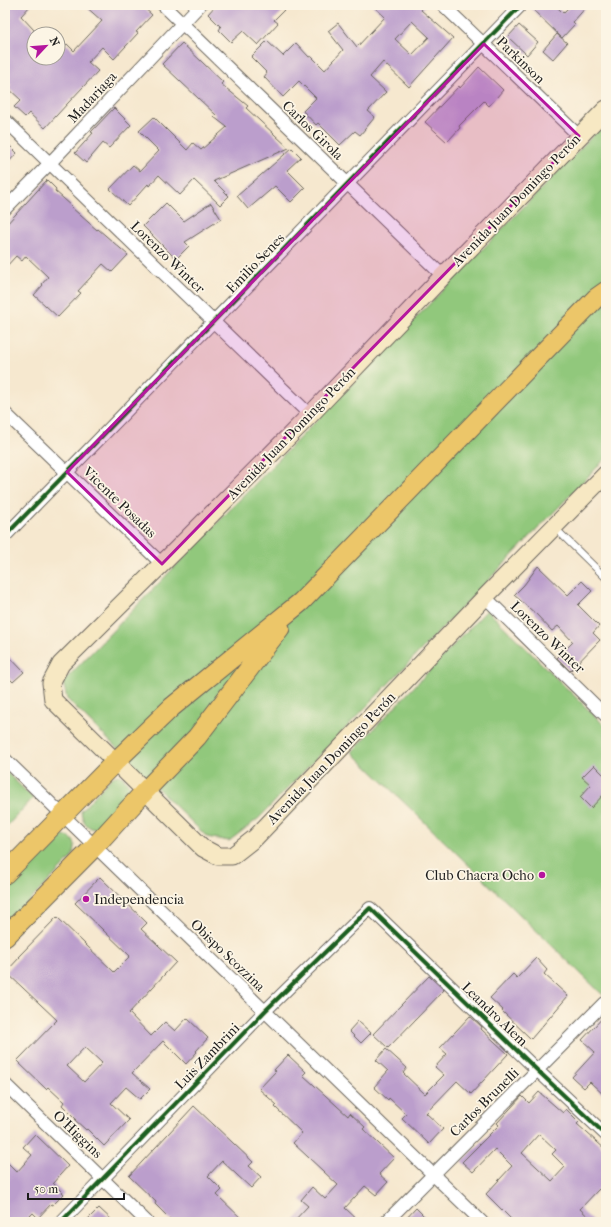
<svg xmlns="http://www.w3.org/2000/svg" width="611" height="1227" viewBox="0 0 611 1227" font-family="'IM FELL French Canon',serif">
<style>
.green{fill:#91c87b;stroke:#56724c}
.building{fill:#bb9ecc;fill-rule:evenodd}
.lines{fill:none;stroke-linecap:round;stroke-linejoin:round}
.lane-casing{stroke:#68635b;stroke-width:8}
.street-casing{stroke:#68635b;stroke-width:14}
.secondary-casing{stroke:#68635b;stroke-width:19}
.primary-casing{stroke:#68635b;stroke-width:21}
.lane{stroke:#fff;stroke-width:6}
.street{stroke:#fff;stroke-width:12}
.secondary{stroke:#f7e8c3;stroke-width:17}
.primary{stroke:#ecc669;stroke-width:19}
.cycleway-casing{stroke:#fcf5e5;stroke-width:6}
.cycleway{stroke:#1b5e20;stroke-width:4}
.marked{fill:#b5179e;fill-opacity:0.2;stroke:#b5179e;stroke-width:3;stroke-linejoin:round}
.poi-dot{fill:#b5179e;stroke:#fcf5e5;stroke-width:1.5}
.labels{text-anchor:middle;stroke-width:3.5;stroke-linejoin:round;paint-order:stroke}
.street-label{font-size:14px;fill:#1c1c1c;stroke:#fcf5e5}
.poi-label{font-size:14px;fill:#1c1c1c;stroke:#fcf5e5;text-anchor:end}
</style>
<rect width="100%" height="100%" fill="#fcf5e5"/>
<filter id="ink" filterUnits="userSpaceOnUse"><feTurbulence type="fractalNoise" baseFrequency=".025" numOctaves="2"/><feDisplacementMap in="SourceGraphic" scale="8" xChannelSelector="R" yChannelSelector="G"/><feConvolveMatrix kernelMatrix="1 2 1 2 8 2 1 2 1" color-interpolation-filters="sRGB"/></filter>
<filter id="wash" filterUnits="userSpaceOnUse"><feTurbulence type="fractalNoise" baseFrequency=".012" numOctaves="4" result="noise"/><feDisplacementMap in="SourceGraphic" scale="16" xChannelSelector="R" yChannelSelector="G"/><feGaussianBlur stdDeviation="0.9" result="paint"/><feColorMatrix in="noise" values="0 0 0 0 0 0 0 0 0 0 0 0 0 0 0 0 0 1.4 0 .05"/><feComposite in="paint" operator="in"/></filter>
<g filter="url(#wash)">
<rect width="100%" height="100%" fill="#f6e8cf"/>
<path class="green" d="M606,122V458L259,818L229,841L207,837L67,699L63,682Z
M487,610L606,727V998L352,752Z
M5,771L33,798L5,828Z
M117,775L122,776L134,791L102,826C90,834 82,822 81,811L111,778Z
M63,835C76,838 78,847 71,858L5,926V889L56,836Z"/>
<g id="blocks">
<path class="building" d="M5,5H31L21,16L34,30V58H58V53L67,44L74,51L102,21L84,5H141L152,15L136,32L138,33L114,59L102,47L88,62L98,71L68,103L45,128L29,113L25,117L14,107L21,100L8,88L11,85L5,80Z
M216,5H289L274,20L278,23L258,45L243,31L231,42L219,30L221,27L208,14Z
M372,5H426L421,10L453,38L409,87L383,62L370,77L386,92L368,111L375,117L360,135L355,131L340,145L318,123L316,125L303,111L316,98L299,81L283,97L264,77L267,73L251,57L267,41L283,56L296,43L309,57L311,56L325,70L343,50L328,31L338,23L357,47L385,17ZM412,21L429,37L412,55L395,39Z
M528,5H555L563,13L571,5H588L573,22L575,24L562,38Z
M519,25L538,42L527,55L508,37Z
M557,34L567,43L553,59L543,50Z
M182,43L223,82L221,84L248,106L246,108L289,148L214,181L229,196L220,205L194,180L180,195L159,175L149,186L148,184L128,206L110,189L133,165L140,171L159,151L139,131L154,117L187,150L193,143L201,150L227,127L214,117L216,115L162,64Z
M479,67L503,90L489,106L484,101L459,126L460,128L447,142L425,122L459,86L460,88Z
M114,108L131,125L109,148L103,143L86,163L75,153L93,133L91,132Z
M5,141L17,153L5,166Z
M292,148L301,157L287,170L305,188L291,202L275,186L248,209L237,196Z
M47,180L56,189L55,191L72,206L71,207L97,230L98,229L128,255L112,272L103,264L78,291L81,293L58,317L34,295L43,285L42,284L48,277L26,256L22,261L16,256L5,268V226Z
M166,203L184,221L211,203L221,219L185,242L189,246L176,259L143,226Z
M538,566L568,595L582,581L592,591L578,605L599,626L593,633L600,640L570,671L557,658L573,642L558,626L552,631L536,614L514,595L524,585Z
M5,652L24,672L13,682L5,674Z
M594,765L606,777V792L591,808L580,797L591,785L582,777Z
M100,877L147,923L141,929L176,962L129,1013L151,1036L165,1022L175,1031L187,1018L208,1038L196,1051L197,1052L186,1064L163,1041L132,1073L150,1089L140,1099L126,1087L111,1103L129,1120L104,1146L87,1129L86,1130L75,1120L76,1119L62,1105L64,1102L48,1087L46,1089L17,1061L57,1020L6,972L20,957L19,956L57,917L114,972L130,956L75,903ZM85,1047L102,1063L84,1082L67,1066Z
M536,958L547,970L544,974L568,996L531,1039L502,1011L503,1010L490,998L513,974L517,978Z
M429,976L444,990L388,1048L373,1034Z
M606,1014V1097L590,1082L584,1088L572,1077L595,1052L582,1040Z
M470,1016L482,1027L481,1029L508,1054L471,1094L457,1081L426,1113L443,1129L429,1144L402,1118L406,1114L389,1098L388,1100L374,1087L388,1071L376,1060L386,1049L407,1068L403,1073L425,1094L444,1075L435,1067L447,1054L440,1048Z
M358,1021L371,1033L361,1043L349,1031Z
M288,1055L306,1072L303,1075L348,1116L350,1113L365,1127L363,1129L394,1158L379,1174L388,1182L376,1195L365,1186L345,1208L360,1222H293L308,1206L301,1200L312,1187L325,1199L338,1185L293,1143L302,1133L275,1107L277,1105L259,1089L276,1071L274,1070Z
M539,1092L563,1113L566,1109L579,1122L577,1124L606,1150V1196L599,1189L580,1209L594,1222H514L486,1194L512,1166L495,1149L473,1172L462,1162L499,1125L497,1123L522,1096L529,1103ZM539,1134L556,1150L552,1154L565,1167L552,1181L522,1153Z
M194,1106L253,1162L249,1166L261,1177L251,1188L222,1161L208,1176L222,1190L217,1195L245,1222H173L155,1204L156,1202L129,1176Z
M35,1134L68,1166L53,1183L64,1194L53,1205L51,1204L38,1218L33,1213L24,1222H5V1160L17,1172L32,1155L23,1147Z
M99,1208L114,1222H85Z
M416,1208L430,1222H403Z"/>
</g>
</g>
<g filter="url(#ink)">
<use href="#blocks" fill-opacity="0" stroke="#68635b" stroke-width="1"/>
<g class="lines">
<defs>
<path id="lane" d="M555,528L606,578"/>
<path id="street" d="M163,5L443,276
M443,5L579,136
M5,120L310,415
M5,209L50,163L200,5
M5,413L162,564
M5,536L521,5
M485,597L606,716
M5,759L482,1222
M5,1084L147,1222
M61,1222L265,1011L370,908L537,1070L606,1135
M386,1222L604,1003"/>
<path id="secondary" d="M606,109L443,276L310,415L176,550L61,664L51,683L53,700L203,848L218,856H232L255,838L485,597L606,474"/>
<path id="primary" d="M5,874L115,762L172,707L301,602L596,298L606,291
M5,937L95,846L145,791L197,737L280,628"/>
</defs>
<use href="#lane" class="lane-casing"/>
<use href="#street" class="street-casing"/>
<use href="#secondary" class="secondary-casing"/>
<use href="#primary" class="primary-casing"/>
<use href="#lane" class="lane"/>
<use href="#street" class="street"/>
<use href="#secondary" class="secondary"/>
<use href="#primary" class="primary"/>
<defs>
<path id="cycleway" d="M5,536L521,5
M61,1222L265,1011L370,908L537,1070L606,1135"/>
</defs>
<use href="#cycleway" class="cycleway-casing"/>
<use href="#cycleway" class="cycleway"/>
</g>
</g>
<path class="marked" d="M484,44L579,136L162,564L67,472Z"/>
<g class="poi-dot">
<circle cx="542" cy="875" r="4"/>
<circle cx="86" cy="899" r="4"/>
</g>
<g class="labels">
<g class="street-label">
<text transform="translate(521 60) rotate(44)" y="5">Parkinson</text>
<text transform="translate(92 97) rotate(-47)" y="5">Madariaga</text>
<text transform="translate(313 130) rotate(44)" y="5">Carlos Girola</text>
<text transform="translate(516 200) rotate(-46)" y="5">Avenida Juan Domingo Perón</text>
<text transform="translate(168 257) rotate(44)" y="5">Lorenzo Winter</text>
<text transform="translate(255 263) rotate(-46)" y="5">Emilio Senes</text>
<text transform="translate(291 433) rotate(-46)" y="5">Avenida Juan Domingo Perón</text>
<text transform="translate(120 502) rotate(44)" y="5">Vicente Posadas</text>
<text transform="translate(548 637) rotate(44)" y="5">Lorenzo Winter</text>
<text transform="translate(331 758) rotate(-46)" y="5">Avenida Juan Domingo Perón</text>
<text transform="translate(228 955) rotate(44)" y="5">Obispo Scozzina</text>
<text transform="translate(495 1014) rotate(44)" y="5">Leandro Alem</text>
<text transform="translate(207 1056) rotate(-46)" y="5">Luis Zambrini</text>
<text transform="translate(484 1102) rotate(-45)" y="5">Carlos Brunelli</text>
<text transform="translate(78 1134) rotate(44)" y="5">O'Higgins</text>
</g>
<g class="poi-label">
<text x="534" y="880">Club Chacra Ocho</text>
<text x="94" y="904" text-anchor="start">Independencia</text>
</g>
</g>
<rect width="611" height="1227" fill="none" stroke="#fcf5e5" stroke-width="20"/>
<g transform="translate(46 46) rotate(64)"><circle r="19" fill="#fcf5e5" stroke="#a29e95"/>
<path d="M0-3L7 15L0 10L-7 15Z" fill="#b5179e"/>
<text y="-6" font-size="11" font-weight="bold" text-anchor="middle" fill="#1c1c1c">N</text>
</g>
<path d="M28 1193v6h96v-6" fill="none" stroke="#1c1c1c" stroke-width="2"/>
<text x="34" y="1193" font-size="12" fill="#1c1c1c" stroke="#fcf5e5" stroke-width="3" paint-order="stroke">50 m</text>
</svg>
